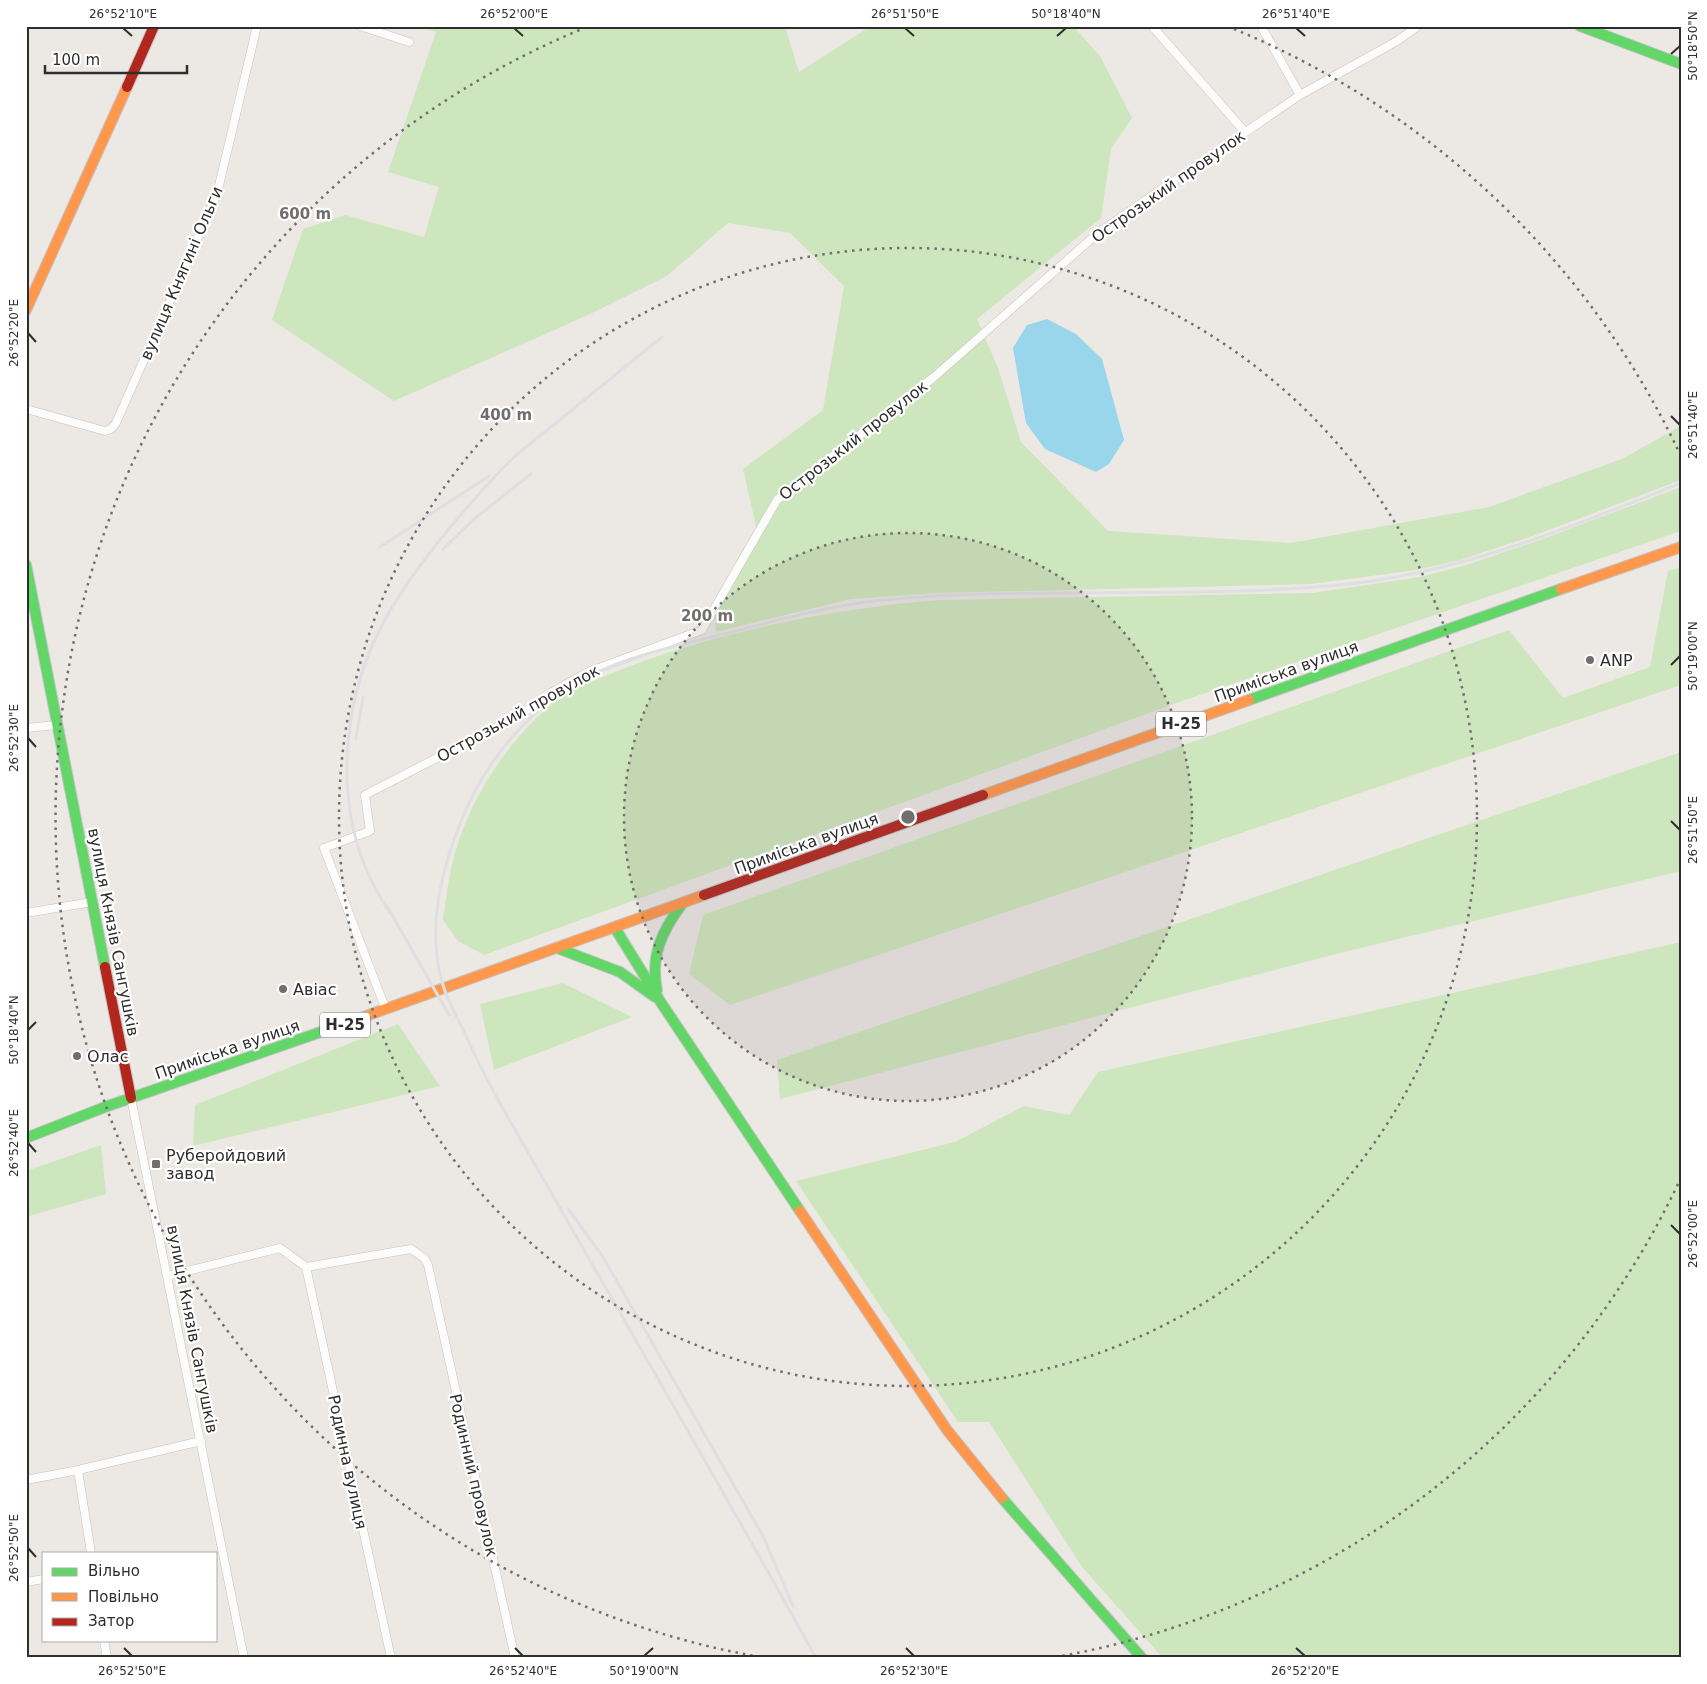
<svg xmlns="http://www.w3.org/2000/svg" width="1707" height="1684" viewBox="0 0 1707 1684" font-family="'DejaVu Sans',sans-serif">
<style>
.green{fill:#cee6be}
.water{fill:#99d6ec}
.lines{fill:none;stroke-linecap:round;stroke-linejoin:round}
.street-casing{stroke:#c5c4c5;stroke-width:9}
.fast-casing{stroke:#c5c4c5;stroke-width:12}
.slow-casing{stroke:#c5c4c5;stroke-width:12}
.jam-casing{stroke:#c5c4c5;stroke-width:12}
.street{stroke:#fcfcfb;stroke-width:8}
.fast{stroke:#63d668;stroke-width:10}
.slow{stroke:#ff974d;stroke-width:10}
.jam{stroke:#b3261e;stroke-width:10}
.rail{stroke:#dfdfe1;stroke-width:3}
.ticks{fill:none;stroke:#2e2e2e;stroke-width:2}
.ring{fill:none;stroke:#706f6e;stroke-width:2.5;stroke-dasharray:2.5 5}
.poi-dot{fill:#706f6e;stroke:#fff;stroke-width:2}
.labels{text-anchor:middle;stroke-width:4.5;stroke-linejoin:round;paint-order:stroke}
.shield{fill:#fff;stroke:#6d6d6d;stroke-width:1}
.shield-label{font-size:15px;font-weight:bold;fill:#2e2e2e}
.street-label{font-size:16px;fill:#2e2e2e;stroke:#fff}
.poi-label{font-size:16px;fill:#2e2e2e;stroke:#fff;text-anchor:start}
.centre{fill:#706f6e;stroke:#fff;stroke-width:2.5}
.ring-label{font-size:15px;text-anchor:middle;font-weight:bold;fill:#706f6e;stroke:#fff;stroke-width:4.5;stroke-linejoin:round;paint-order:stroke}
.neatline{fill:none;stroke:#2e2e2e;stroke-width:2}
.ticks-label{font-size:12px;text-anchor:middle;fill:#2e2e2e}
</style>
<rect width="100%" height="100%" fill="#ece8e4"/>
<path class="green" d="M417,26H785L799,72L871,26H1073L1100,56L1132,118L1111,149L1101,218L977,319L998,368L1021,442L1108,531L1291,543L1489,507L1622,459L1681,426V480L1533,536L1460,560L1416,570L1311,584L940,593L851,599L716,632L715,611L759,539L743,469L823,410L844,286L790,233L728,223L667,276L588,315L394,401L272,320L303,229L345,215L424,237L439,187L388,172L436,32Z
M1681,487V531L1182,701L484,955L458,941L443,920C446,897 449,875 455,853C471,795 515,729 565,694C577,685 596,681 610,674C708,633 834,608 940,600L1313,593L1420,577L1463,566L1537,541Z
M1681,567V685L730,1005L689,974L703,915L1509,630L1563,698L1650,667L1668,571Z
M1681,752V871L1336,954L780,1099L777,1060Z
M1681,942V1658H1163L1082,1567L989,1422H958L796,1181L955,1142L1024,1106L1069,1115L1098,1072Z
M563,983L632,1017L494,1070L480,1004Z
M398,1024L440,1086L193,1146L195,1105Z
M101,1145L106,1194L26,1217V1171Z"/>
<path class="water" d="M1047,319L1076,334L1102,359L1124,440L1109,464L1096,472L1045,449L1026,423L1013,348L1027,325Z"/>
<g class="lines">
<defs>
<path id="street" d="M360,26L409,42
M1152,26L1245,132
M1261,26L1300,95
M26,409L105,431L111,429L116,423L217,194L257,26
M26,728L57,725
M26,913L92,902
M386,1010L324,848L370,831L365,795L522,714L547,695L588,672L702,630L777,500L934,377L1098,233L1300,95L1397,41L1418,26
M131,1098L244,1658
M306,1267L391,1658
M167,1276L280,1248L306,1267L411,1249L424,1258L428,1265L515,1658
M78,1470L91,1553
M26,1480L78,1470L201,1441
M26,1582L44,1579
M104,1640L107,1658"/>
<path id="fast" d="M1580,26L1681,64
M26,565L105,967
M1249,700L1561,589
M615,928L660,1001L800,1211
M557,948L620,972L655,997
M657,990C650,956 662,931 682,904
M26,1138L105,1107L338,1026
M1002,1498L1142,1658"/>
<path id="slow" d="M26,310L127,87
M1561,589L1681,547
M983,795L1249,700
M338,1026L704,895
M800,1211L947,1430L1002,1498"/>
<path id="jam" d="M127,87L154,26
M704,895L983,795
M105,967L131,1098"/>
</defs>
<use href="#street" class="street-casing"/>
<use href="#fast" class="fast-casing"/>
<use href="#slow" class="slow-casing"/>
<use href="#jam" class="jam-casing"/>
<use href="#street" class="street"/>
<use href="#fast" class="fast"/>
<use href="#slow" class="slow"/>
<use href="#jam" class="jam"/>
<path class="rail" d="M380,547L489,476
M443,549L474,519L531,474
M356,739L363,697
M387,906L449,1015
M390,913C381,899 373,885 366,869C336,797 343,708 376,637C403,580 457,517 500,471L515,456L662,337
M568,1209L601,1254L618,1283L763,1536L793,1606
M816,1658C734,1509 648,1362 564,1215C531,1156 494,1098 466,1036C458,1019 448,1002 443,985C426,931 441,869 462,819C481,771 516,725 558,695C602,662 663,649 716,636C771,622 826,606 882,600C1040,585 1199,601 1357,583C1470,569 1576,525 1681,483"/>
</g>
<path class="ticks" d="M123,28L132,36M514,28L523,36M905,28L914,36M1296,28L1305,36M1057,36L1066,28M1671,54L1680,46M28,333L36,342M1671,416L1680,425M1671,665L1680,656M28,738L36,747M1671,821L1680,830M28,1030L36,1022M28,1143L36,1152M1671,1225L1680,1234M28,1548L36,1557M124,1648L132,1656M515,1648L523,1656M906,1648L914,1656M1296,1648L1305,1656M644,1656L653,1648"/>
<circle cx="908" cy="817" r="284" fill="#706f6e" fill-opacity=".12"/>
<g class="ring">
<circle cx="908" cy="817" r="284"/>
<circle cx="908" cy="817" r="569"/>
<path d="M1678 1184A853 853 0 0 1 1056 1657M760 1657A853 853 0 0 1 582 29M1234 29A853 853 0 0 1 1678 450"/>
</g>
<g class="poi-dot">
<circle cx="1590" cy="660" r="5"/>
<circle cx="283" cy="989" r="5"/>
<circle cx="77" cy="1056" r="5"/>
<rect x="151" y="1159" width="10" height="10" rx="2.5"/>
</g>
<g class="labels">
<g class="shield">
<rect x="1156" y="711.5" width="50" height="25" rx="4"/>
<rect x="320" y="1012.5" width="50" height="25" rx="4"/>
</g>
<g class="shield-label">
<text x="1181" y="729">Н-25</text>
<text x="345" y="1030">Н-25</text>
</g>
<g class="street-label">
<text transform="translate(1168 186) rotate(-35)" y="6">Острозький провулок</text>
<text transform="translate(181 273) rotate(-67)" y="6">вулиця Княгині Ольги</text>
<text transform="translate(853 440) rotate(-38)" y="6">Острозький провулок</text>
<text transform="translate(1286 671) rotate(-20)" y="6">Приміська вулиця</text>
<text transform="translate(518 713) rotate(-29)" y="6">Острозький провулок</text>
<text transform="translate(806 843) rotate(-20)" y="6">Приміська вулиця</text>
<text transform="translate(114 932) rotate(79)" y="6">вулиця Князів Сангушків</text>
<text transform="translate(227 1049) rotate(-19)" y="6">Приміська вулиця</text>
<text transform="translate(193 1329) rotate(79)" y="6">вулиця Князів Сангушків</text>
<text transform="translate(348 1462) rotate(78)" y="6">Родинна вулиця</text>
<text transform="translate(474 1475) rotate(77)" y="6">Родинний провулок</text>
</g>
<g class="poi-label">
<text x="1600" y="666">ANP</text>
<text x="293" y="995">Авіас</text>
<text x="87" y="1062">Олас</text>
<text x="166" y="1161">Руберойдовий<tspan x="166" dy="18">завод</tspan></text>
</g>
</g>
<circle cx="908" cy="817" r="8" class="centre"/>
<g class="ring-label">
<text x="305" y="219">600 m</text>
<text x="506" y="420">400 m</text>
<text x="707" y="621">200 m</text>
</g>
<rect width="1707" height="1684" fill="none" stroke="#ffffff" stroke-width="55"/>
<rect x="42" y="1552" width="175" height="90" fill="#ffffff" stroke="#ababab"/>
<rect x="52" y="1568" width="25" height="8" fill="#63d668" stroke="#ababab"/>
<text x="88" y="1576" font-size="15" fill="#2e2e2e">Вільно</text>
<rect x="52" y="1593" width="25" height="8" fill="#ff974d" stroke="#ababab"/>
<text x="88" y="1602" font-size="15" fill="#2e2e2e">Повільно</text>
<rect x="52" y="1618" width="25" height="8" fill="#b3261e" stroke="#ababab"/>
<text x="88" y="1626" font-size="15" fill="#2e2e2e">Затор</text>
<path d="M45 65v8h142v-8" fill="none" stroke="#2e2e2e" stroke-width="2.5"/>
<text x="52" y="65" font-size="15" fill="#2e2e2e" stroke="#ffffff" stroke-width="4" paint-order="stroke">100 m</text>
<rect x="28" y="28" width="1652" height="1628" class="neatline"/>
<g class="ticks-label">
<text x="123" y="18">26°52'10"E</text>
<text x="514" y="18">26°52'00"E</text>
<text x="905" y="18">26°51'50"E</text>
<text x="1066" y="18">50°18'40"N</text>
<text x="1296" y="18">26°51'40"E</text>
<text transform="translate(1693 46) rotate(-90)" y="4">50°18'50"N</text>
<text transform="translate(14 333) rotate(-90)" y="4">26°52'20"E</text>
<text transform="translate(1693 425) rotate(-90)" y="4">26°51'40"E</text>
<text transform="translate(1693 656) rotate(-90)" y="4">50°19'00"N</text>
<text transform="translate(14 738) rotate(-90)" y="4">26°52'30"E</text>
<text transform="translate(1693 830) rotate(-90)" y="4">26°51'50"E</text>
<text transform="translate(14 1030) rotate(-90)" y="4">50°18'40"N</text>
<text transform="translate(14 1143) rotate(-90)" y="4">26°52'40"E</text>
<text transform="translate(1693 1234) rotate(-90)" y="4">26°52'00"E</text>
<text transform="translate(14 1548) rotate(-90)" y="4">26°52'50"E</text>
<text x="132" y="1675">26°52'50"E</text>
<text x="523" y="1675">26°52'40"E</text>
<text x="644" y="1675">50°19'00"N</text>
<text x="914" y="1675">26°52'30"E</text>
<text x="1305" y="1675">26°52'20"E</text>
</g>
</svg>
